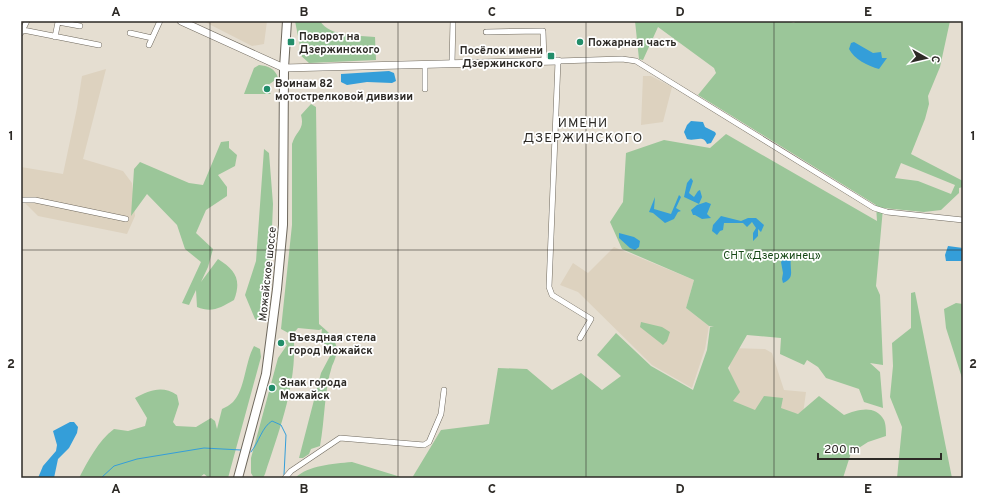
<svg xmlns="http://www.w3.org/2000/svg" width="984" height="499" viewBox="0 0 984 499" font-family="Overpass,sans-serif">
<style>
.built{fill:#ddd2bf}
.green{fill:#9bc699;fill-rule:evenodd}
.water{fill:#349ed9}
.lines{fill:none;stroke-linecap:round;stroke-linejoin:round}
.stream{stroke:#349ed9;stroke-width:1}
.street-casing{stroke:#6e685d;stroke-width:6}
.secondary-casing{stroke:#6e685d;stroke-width:8}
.primary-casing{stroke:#6e685d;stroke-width:10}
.street{stroke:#fff;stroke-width:5}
.secondary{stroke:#fff;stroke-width:7}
.primary{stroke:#fff;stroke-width:8}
.grid{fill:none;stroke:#2d2a26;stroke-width:1;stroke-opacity:0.55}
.poi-dot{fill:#228d6a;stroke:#fff;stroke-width:1.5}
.labels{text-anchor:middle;stroke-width:3.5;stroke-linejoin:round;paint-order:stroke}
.poi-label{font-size:11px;font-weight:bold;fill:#2d2a26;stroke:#fff;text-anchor:start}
.park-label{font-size:11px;fill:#164816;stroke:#fff}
.street-label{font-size:11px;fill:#2d2a26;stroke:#fff}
.quarter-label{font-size:13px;letter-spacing:1px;fill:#2d2a26;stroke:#fff}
.neatline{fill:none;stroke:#2d2a26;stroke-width:1.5}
.grid-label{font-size:13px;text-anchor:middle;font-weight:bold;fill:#2d2a26}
</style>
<rect width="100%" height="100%" fill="#e5ded1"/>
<path class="built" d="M203,21H267L264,44L252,46Z
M106,69L83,159L123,171L132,183L135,216L127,234L38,216L21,199V167L63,174L77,108L82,76Z
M643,76H651L672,87L663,122L641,125Z
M614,247L694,280L686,308L709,326L705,349L692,388L652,365L578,292L560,285L573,263L588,273Z
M730,348L765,349L772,353L784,390L806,392L803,414L729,409Z"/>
<path class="green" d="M295,21H320C330,37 358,35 375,37L376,60L309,63L298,53L300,46Z
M635,21H788L794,23L796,21H950L940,67L928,96L929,104L925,119L911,154L963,181V187L959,188V193L941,210L924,212L883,208L876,286L880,295L883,365L870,363L880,372L883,408L864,402L859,389L826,378L818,367L807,360L804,365L780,354L781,338L747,335L728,368L740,392L733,401L755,410L764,396L783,398L781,408L798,414L819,396L844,415C857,410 875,404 884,420C886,424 886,432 886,436L868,442L851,453L843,478H412L441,430L489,424L498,368L527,369L552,390L581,373L602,390L621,376L597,355L616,333L651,366L693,390L707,350L710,327H714L709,326L686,308L694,280L622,249L610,222L623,202L626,153L664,140L710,148L726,134L877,221L876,205L698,95L716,73L714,68L658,27L643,60L639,59ZM901,163L955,185L951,194L918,181L895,178Z
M259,65C268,66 275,68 278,78L264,88V92H269L271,94H244L254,68Z
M311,104L316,107L319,324C326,330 333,335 336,345C338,353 335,359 332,366C324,391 325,420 320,446L311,449L309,454L303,458H299L321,373L330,356L328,345L320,343L322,329L319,330L298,328L292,335L281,329L292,225V144C296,130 305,130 301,115Z
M229,141V148L237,155L235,166L218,175L227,187V196L206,210L196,233L213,249L208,267L201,282L218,259C235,270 242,279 234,300C220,308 212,313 197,307L196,290L189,305L182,303L201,262L185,249L177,225L147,194L131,216L134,169L140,162L189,183L203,185L221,142Z
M264,149L269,153L273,204L271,253L265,321L260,322L255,319L245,295L256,261Z
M915,292L952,478H897L902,427L890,397L893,366L892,343L911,328V293Z
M956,303L963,304V381L946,328L944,309Z
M641,322L662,327L670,332L667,341L663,345L640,327Z
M286,340L294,342C296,387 279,431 265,474L263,478H254L251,473V458L278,358L287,345L283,341Z
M254,346L260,349L261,357L228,478H209L204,474L199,478H79C88,461 98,441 114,429L128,431L145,426L147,418L135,398C149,390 163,385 177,395L179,404L173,422L176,426L196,427L211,418L215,421L217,429L222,409C226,407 230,405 233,402C245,390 245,362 254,346Z
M352,462L404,478H295C309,465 332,464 352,462Z"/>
<path class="water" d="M854,42L873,53L881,52L882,58H887L879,69C868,66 854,59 849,49L851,43Z
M389,71L394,73L396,81L392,83L367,82L347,85L341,82V74Z
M691,121L703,122L705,127L715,132L716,134L711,143L707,144C703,134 695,142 687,139L684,132L687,125Z
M691,178L693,181L689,193L694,197L698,191L700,190L702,197L699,204L684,197L687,183Z
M679,195L681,197L676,208L681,211L678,212L674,219L665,223L653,213L649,212L655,197L654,209L671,214Z
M706,202L711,204L707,214L711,218L702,219L695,215H693L691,210L697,205Z
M721,216L741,221L748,218H756L764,225L761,232L758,229V236L753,241V233L756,228L752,222L747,227L743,223H724L723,230L720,231L717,235L712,231L713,225Z
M619,233L634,237L640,241L639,247L635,250L630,248L619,238Z
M948,246L963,248V261H946L945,255Z
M789,253H794L797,256V258L791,259C789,269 796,278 783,283L782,279L783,273L781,262Z
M70,422H74L78,427L77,433L69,448L58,459L54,478H38L43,466L56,451L57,445L53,431Z"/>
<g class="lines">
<path class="stream" d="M251,452C259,442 262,427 272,421L281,425L286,435L284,475
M101,478L114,466L137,459L204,448L241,450"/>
<defs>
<path id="street" d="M23,30L99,45
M486,32L543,31L544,61
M21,33L27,21
M130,33L152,38
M55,37L58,22L80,26
M149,45L160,21
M452,63L453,21
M425,64V89
M21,200H35L126,219
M580,338L591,319L552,295L549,287L558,61L622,59L636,61L874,208L887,212L963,220
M285,478L291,471L340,438L424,445L429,442L441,414L444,390"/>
<path id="secondary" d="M181,21L284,68L558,61"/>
<path id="primary" d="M238,478L266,374L277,289L283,225L284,68L287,21"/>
</defs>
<use href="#street" class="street-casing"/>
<use href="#secondary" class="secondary-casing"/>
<use href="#primary" class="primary-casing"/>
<use href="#street" class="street"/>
<use href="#secondary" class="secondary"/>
<use href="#primary" class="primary"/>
</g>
<path class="grid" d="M210,21V478M398,21V478M586,21V478M774,21V478M21,250H963"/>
<g class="poi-dot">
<rect x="287" y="38" width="8" height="8" rx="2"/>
<circle cx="580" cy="42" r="4"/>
<rect x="547" y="52" width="8" height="8" rx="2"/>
<circle cx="267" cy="89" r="4"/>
<circle cx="281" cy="343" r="4"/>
<circle cx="272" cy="388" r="4"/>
</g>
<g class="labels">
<g class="poi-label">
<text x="299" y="40">Поворот на<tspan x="299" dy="13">Дзержинского</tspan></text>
<text x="588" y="46">Пожарная часть</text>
<text x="543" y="54" text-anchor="end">Посёлок имени<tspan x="543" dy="13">Дзержинского</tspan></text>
<text x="275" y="87">Воинам 82<tspan x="275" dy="13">мотострелковой дивизии</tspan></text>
<text x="289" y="341">Въездная стела<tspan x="289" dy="13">город Можайск</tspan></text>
<text x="280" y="386">Знак города<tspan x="280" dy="13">Можайск</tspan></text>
</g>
<g class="park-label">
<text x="772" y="259">СНТ «Дзержинец»</text>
</g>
<g class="street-label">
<text transform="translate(267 274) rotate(-84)" y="4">Можайское шоссе</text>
</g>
<g class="quarter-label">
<text x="583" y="127">ИМЕНИ<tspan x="583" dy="15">ДЗЕРЖИНСКОГО</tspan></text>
</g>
</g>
<rect width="984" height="499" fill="none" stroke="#ffffff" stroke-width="44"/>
<g transform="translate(926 58) rotate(98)" stroke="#ffffff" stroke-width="3" paint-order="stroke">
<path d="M0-3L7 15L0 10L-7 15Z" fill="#2d2a26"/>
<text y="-6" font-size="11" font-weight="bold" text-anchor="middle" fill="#2d2a26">С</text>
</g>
<path d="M818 453v6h123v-6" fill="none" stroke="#2d2a26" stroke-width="2"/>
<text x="824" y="453" font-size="12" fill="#2d2a26" stroke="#ffffff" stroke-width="3" paint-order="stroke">200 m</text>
<rect x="22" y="22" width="940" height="455" class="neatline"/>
<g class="grid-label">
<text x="116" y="16">A</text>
<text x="304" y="16">B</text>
<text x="492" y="16">C</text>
<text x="680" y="16">D</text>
<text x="868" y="16">E</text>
<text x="11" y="140">1</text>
<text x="973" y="140">1</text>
<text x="11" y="368">2</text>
<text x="973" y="368">2</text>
<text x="116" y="493">A</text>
<text x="304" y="493">B</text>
<text x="492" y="493">C</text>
<text x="680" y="493">D</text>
<text x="868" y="493">E</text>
</g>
</svg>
